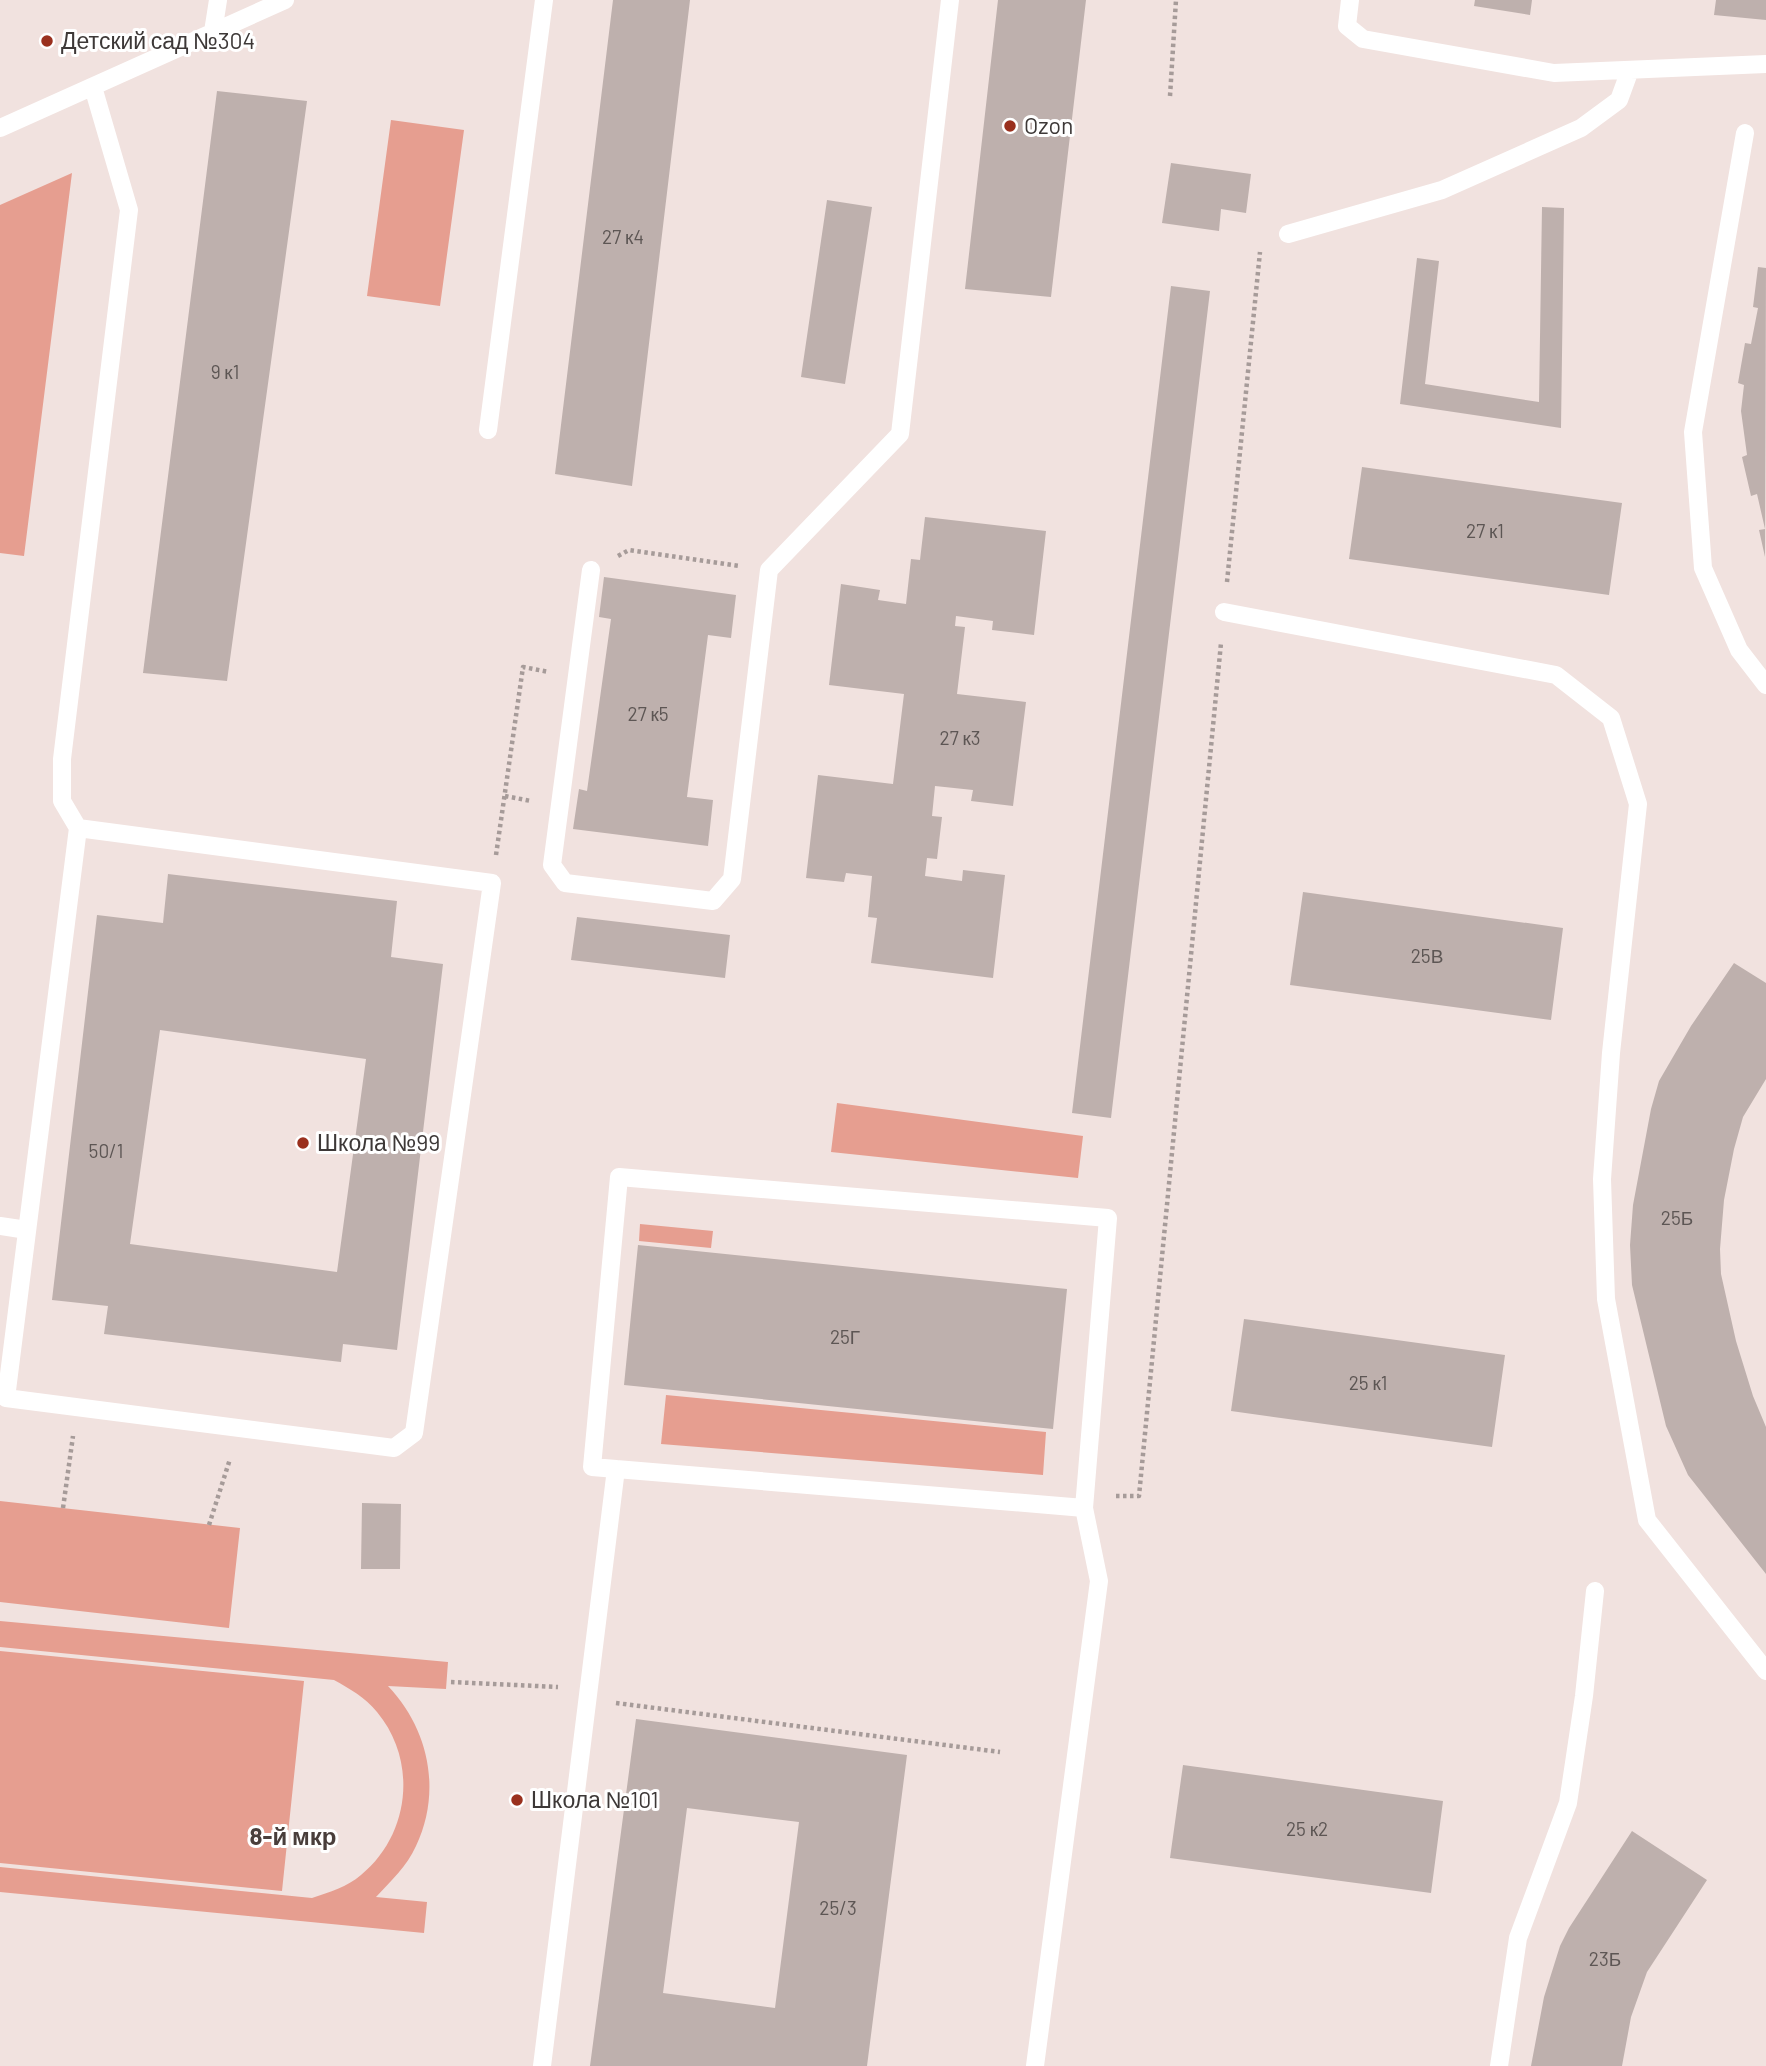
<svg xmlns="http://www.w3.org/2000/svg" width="1766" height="2066" viewBox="0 0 1766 2066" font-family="Barlow,sans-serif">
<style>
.green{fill:#e69e90}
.building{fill:#beb0ad;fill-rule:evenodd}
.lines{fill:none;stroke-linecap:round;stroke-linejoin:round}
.path{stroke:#a69b99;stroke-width:4.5;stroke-dasharray:3.5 3.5;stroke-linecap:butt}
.lane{stroke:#fff;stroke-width:18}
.poi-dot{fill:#9a301e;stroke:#fff;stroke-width:2.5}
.labels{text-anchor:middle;stroke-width:6;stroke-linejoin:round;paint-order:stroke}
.number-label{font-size:19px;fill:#5d5654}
.poi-label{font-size:23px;fill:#3d3837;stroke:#fff;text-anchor:start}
.neighbourhood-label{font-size:24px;font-weight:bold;fill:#493e3b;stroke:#fff}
</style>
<rect width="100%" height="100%" fill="#f1e2df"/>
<path class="green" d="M391,120L464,130L440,306L367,296Z
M72,173L24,556L0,553V205Z
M837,1103L1083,1136L1078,1178L831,1152Z
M640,1224L713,1231L711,1248L639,1241Z
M666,1395L1046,1432L1043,1475L661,1444Z
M0,1501L240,1528L229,1628L0,1602Z
M0,1621L448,1662L446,1689L388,1686C429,1729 442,1791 416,1846C407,1866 391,1881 376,1897L427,1902L424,1933L0,1892V1867L312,1898C330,1892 347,1887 361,1875C410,1835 418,1761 377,1712C365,1697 350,1689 334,1680L0,1647Z
M0,1651L304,1681L282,1891L0,1863Z"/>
<path class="building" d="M613,0H690L632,486L555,474Z
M998,0H1086L1051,297L965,289Z
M1475,0H1532L1530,15L1474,6Z
M1716,0H1766V20L1714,15Z
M217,91L307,101L227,681L143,673Z
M1171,163L1251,174L1246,213L1221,209L1219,231L1162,223Z
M827,200L872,207L845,384L801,377Z
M1542,207L1564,208L1561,428L1400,404L1417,258L1439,261L1425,384L1539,402Z
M1758,267L1766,268L1765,557L1759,530L1765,529L1757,494L1751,496L1742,457L1747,455L1741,411L1744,385L1738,383L1745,343L1751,344L1758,308L1753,307Z
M1171,286L1210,291L1111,1118L1072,1113Z
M1362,467L1622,503L1609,595L1349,559Z
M925,517L1046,531L1034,635L992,630L993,621L956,616L955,626L965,627L957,694L1026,702L1013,806L971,801L973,790L935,786L932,816L942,817L937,859L927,858L925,876L962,881L963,870L1005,875L993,978L871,963L877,918L868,917L872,876L846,873L844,882L806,878L818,775L893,784L904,694L829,685L841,584L880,590L878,600L906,604L911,559L920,560Z
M604,577L736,595L731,638L708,635L687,797L713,800L708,846L573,829L579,789L587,791L611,619L599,617Z
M168,874L397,901L391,957L443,964L397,1350L343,1344L341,1362L104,1334L108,1306L52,1300L97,915L163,923ZM160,1030L366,1059L337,1272L130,1244Z
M1303,892L1563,928L1551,1020L1290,985Z
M577,917L730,935L725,978L571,960Z
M1734,963L1766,983V1079L1743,1117L1734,1149L1724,1200L1720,1249L1721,1274L1736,1341L1753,1396L1766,1427V1574L1688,1475L1666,1426L1632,1285L1630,1245L1633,1205L1651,1109L1659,1081L1691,1026Z
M638,1245L1067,1289L1053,1429L624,1385Z
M1244,1319L1505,1355L1492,1447L1231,1411Z
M362,1503L401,1504L400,1569H361Z
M636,1719L907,1755L867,2066H590ZM687,1808L799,1822L775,2008L663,1993Z
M1183,1765L1443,1801L1431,1893L1170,1858Z
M1632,1831L1707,1880L1647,1972L1631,2017L1622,2066H1531L1544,1997L1560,1946L1569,1928Z"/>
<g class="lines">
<path class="path" d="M1170,96L1176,0
M618,556L629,550L740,566
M1227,582L1260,252
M505,796L531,801
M496,855L523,667L549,672
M1116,1496H1139L1221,643
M63,1508L73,1436
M209,1525L230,1459
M451,1682L558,1687
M616,1703L1000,1752"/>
<path class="lane" d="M1350,0L1347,26L1363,39L1554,73L1766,64
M213,32L218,0
M0,128L285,0
M1745,133L1693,432L1703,568L1739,650L1766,685
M1288,234L1442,190L1581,128L1619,100L1630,70
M488,430L544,0
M591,570L552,865L565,883L713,901L732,879L769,570L900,434L950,0
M1224,612L1556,675L1611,718L1638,804L1611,1053L1602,1179L1606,1299L1647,1520L1766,1671
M78,828L492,883L414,1433L394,1448L6,1398Z
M78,828L62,801V759L129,210L93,87
M0,1226L27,1230
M542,2066L616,1469
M1035,2066L1099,1581L1084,1508L592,1467L619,1177L1108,1218L1084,1508
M1499,2066L1518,1938L1568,1803L1584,1696L1595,1591"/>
</g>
<g class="poi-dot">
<circle cx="47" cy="41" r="7"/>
<circle cx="1010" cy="126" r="7"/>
<circle cx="303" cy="1143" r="7"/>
<circle cx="517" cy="1800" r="7"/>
</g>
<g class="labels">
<g class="number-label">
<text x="623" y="244">27 к4</text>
<text x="225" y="379">9 к1</text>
<text x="1485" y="538">27 к1</text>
<text x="648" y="721">27 к5</text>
<text x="960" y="745">27 к3</text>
<text x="1427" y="963">25В</text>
<text x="106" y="1158">50/1</text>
<text x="1677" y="1225">25Б</text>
<text x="845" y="1344">25Г</text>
<text x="1368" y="1390">25 к1</text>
<text x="1307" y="1836">25 к2</text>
<text x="838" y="1915">25/3</text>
<text x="1605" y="1966">23Б</text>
</g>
<g class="poi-label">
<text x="61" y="49">Детский сад №304</text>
<text x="1024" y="134">Ozon</text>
<text x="317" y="1151">Школа №99</text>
<text x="531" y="1808">Школа №101</text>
</g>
<g class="neighbourhood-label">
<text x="293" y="1845">8-й мкр</text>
</g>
</g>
</svg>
